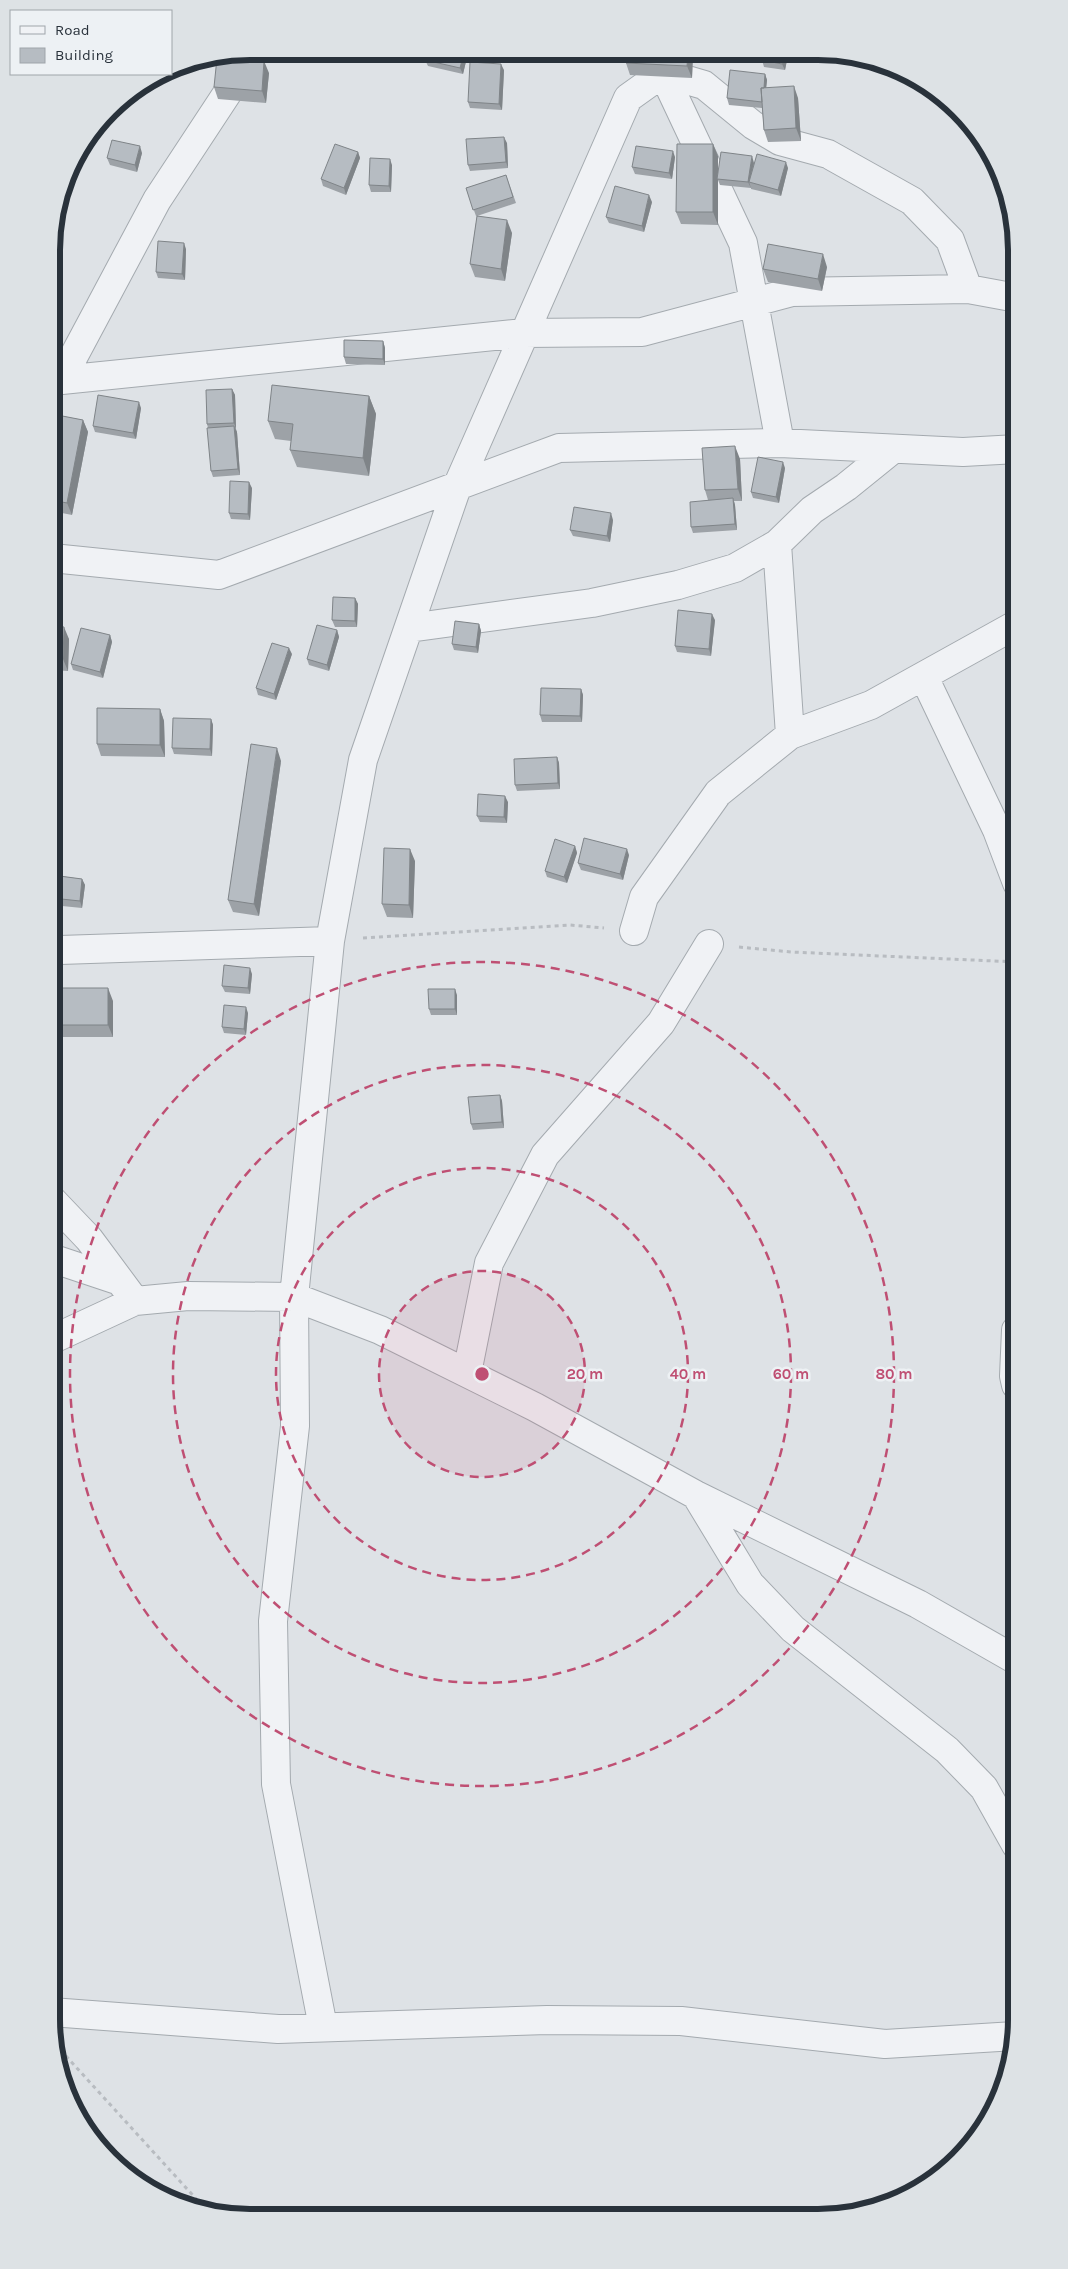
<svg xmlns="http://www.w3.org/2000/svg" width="1068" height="2269" viewBox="0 0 1068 2269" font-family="Karla,sans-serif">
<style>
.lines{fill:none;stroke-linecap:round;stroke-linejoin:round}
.minor-casing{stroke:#a4aaaf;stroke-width:30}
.path{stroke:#b8bcc1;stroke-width:3;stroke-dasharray:4 4;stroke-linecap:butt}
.minor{stroke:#f0f2f5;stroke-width:28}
.wall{fill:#9da2a7}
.shaded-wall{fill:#7f8488}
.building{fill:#b6bcc2;stroke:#7f8488}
.ring{fill:none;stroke:#bf4f73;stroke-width:2.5;stroke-dasharray:9 6}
.rim{fill:none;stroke:#29323b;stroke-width:6}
.centre{fill:#bf4f73;stroke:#edf1f4;stroke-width:2.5}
.ring-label{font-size:15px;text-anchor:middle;font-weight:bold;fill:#bf4f73;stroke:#edf1f4;stroke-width:5;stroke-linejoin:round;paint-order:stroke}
</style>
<rect width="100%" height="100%" fill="#dee2e6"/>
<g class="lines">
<defs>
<path id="minor" d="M647,54L663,73L743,243L780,443
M663,73L704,85L753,125L780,141L828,154L912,201L950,240L968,289
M61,380L157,200L255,51
M52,381L524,333L642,332L792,292L968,289L1017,298
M777,544L790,735
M52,558L219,575L559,448L780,443L963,452L1017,449
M409,628L592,603L678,585L735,568L777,544L812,510L846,487L893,449
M924,677L997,830L1017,883
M634,931L644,897L718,793L790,735L871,705L1017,624
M52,947L60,950L330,941
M51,1199L89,1239L135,1301
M51,1258L120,1281
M51,1340L135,1301L188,1296L294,1297L380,1330L535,1407L696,1495L918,1604L1016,1660
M467,1373L489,1263L545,1155L661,1023L709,944
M1016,1385L1014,1376L1016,1330
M696,1495L750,1584L793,1629L947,1750L984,1788L1016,1845
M51,2012L278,2029L547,2020L681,2021L885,2044L1015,2036
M323,2027L276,1784L273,1621L295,1426L294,1297L330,941L363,760L457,487L628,98L663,73"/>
</defs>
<use href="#minor" class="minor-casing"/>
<path class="path" d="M363,938L570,925L604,928
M739,947L791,952L1017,962
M55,2044L209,2213"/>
<use href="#minor" class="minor"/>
</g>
<path class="wall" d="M365,52L366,61L338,62L335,56Z
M427,52L468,53L463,74L428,66L425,60Z
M693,54L692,78L630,75L626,63Z
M763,54L788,55L785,70L764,67L762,60Z
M897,69L906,72H899Z
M504,70L502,110L470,108L468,102Z
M269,73L266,103L218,99L214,87Z
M765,74L767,80L766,88L798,98L801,141L768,142L764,130L762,108L729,105L727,98Z
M507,143L508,168L470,171L468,165Z
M358,152L360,158L346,195L323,186L321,179Z
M142,153L137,172L110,165L107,158Z
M718,156V175L754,163L788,168L781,196L751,189V187V188L720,185L718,180V225L681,224L676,212Z
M675,157L672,179L635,174L632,167Z
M392,165L391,192H371L369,185Z
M506,175L516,203L477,216L512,233L505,281L475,277L470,264L477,216H476L466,188Z
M652,202L644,232L609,223L606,217Z
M52,236L55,242V276H52Z
M186,249L185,280L158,278L156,272Z
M827,267L822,291L768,282L763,269Z
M383,341L385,348V365L346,364L344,357Z
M232,389L235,395L236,429L237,432L240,475L213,477L211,471L208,428L207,424Z
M369,396L376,414L369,476L297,467L290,450L291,441L275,439L268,421Z
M141,408L136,439L95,432L93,426Z
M52,414L83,420L88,432L72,515L52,511V472L55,453H52Z
M740,459L742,501H734L735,505L737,530L693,533L691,527L708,500L705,490Z
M785,468L779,503L753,498L751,492Z
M252,488L250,520L231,519L229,513Z
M613,520L610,542L573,536L570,530Z
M355,598L358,604L357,627H335L332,620Z
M715,620L711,656L677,652L675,646Z
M479,624L481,631L478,653L454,650L452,644Z
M52,626L69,639L68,671L52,670Z
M337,630L339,637L329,671L309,665L307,659Z
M110,635L112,642L103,678L73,670L71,664Z
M292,654L276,700L258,695L256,688Z
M581,689L583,695L582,722H542L540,715Z
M160,709L164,721L165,757L101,756L97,744Z
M211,719L213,725L212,756L174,754L172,748Z
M557,757L559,763L560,789L517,791L515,785Z
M281,761L259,916L233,912L228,900Z
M508,802L507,823L480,822L477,816Z
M575,846L577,853L567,883L547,877L545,871Z
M629,855L623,880L581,870L578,863Z
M415,861L413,918L387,917L382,904Z
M52,875L82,879L85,885L82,908L52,905Z
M252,974L250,994L225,992L222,986Z
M52,988L113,1001V1037H52Z
M457,995V1015H431L429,1009Z
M248,1013L246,1035L224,1033L222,1027Z
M500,1095L502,1101L504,1128L473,1130L471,1124Z"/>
<path class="shaded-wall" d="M364,52H365L366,61L364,55Z
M464,53H468L463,74L460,68Z
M688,54H693L692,78L687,66Z
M784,55H788L785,70L782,64Z
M264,61L269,73L266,103L262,91Z
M501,64L504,70L502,110L499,104Z
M765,74L767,80L764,108L762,102Z
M794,86L798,98L801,141L796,128Z
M504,137L507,143L508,168L506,162Z
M713,144L718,156V225L713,212Z
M140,146L142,153L137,172L135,165Z
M673,151L675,157L672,179L669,173Z
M358,152L360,158L346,195L344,188Z
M752,156L754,163L749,182L751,188L748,182Z
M390,159L392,165L391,192L389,186Z
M786,162L788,168L781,196L778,190Z
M649,195L652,202L644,232L642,226Z
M507,220L512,233L505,281L501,269Z
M53,236L55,242V276L53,270Z
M184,243L186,249L185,280L182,274Z
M823,254L827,267L822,291L818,279Z
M383,341L385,348V365L383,359Z
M232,389L235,395L236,429L234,423Z
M369,396L376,414L369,476L363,458Z
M139,402L141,408L136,439L133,433Z
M83,420L88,432L72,515L67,503Z
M234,426L237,432L240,475L238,469Z
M735,446L740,459L742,501L738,489Z
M783,462L785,468L779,503L776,497Z
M249,482L252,488L250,520L248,514Z
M733,498L735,505L737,530L735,524Z
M611,513L613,520L610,542L607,536Z
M355,598L358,604L357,627L355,621Z
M712,614L715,620L711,656L709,649Z
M479,624L481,631L478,653L476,647Z
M64,627L69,639L68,671L63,659Z
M337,630L339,637L329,671L327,665Z
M110,635L112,642L103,678L100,672Z
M289,648L292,654L276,700L274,694Z
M581,689L583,695L582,722L580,716Z
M160,709L164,721L165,757L160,745Z
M211,719L213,725L212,756L210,749Z
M277,748L281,761L259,916L254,904Z
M557,757L559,763L560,789L558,783Z
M505,796L508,802L507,823L504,817Z
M575,846L577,853L567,883L564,877Z
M410,849L415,861L413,918L409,905Z
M627,849L629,855L623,880L620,874Z
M82,879L85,885L82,908L80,901Z
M250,968L252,974L250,994L248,988Z
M108,988L113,1001V1037L108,1025Z
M455,989L457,995V1015L455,1009Z
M246,1007L248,1013L246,1035L244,1029Z
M500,1095L502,1101L504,1128L502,1122Z"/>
<path class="building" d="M335,52H364V55L335,56Z
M427,52L464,53L460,68L425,60Z
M626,54H688L687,66L626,63Z
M763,54L784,55L782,64L762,60Z
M220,57L264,61L262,91L214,87L217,58Z
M470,62L501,64L499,104L468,102Z
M730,70L765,74L764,88H761L762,102L727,98Z
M794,86L796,128L764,130L761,88Z
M504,137L506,162L468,165L466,139Z
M112,140L140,146L135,165L107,158Z
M335,144L358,152L344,188L321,179Z
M677,144H713V212H676Z
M636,146L673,151L669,173L632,167Z
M721,152L752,156L748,182L717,179Z
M757,154L786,162L778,190L749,182Z
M370,158L390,159L389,186L369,185Z
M506,175L513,197L473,210L466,188Z
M615,186L649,195L642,226L606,217Z
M477,216L507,220L501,269L470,264Z
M52,236H53V270H52Z
M158,241L184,243L182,274L156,272Z
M768,244L823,254L818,279L763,269Z
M344,340L383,341V359L344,357Z
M272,385L369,396L363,458L290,450L293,424L268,421Z
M232,389L234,423L207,424L206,390Z
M98,395L139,402L133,433L93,426Z
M52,414L83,420L67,503L52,500V472L57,442L52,441Z
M234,426L238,469L211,471L207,428Z
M735,446L738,489L705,490L702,448Z
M758,457L783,462L776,497L751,492Z
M230,481L249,482L248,514L229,513Z
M733,498L735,524L691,527L690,502Z
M574,507L611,513L607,536L570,530Z
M333,597L355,598V621L332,620Z
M678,610L712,614L709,649L675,646Z
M455,621L479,624L476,647L452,644Z
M317,625L337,630L327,665L307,659Z
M52,626L64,627L63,659L52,658Z
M81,628L110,635L100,672L71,664Z
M272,643L289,648L274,694L256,688Z
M541,688L581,689L580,716L540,715Z
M97,708L160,709V745L97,744Z
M173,718L211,719L210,749L172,748Z
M251,744L277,748L254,904L228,900Z
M557,757L558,783L515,785L514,759Z
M478,794L505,796L504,817L477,816Z
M584,838L627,849L620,874L578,863Z
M555,839L575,846L564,877L545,871Z
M384,848L410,849L409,905L382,904Z
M52,875L82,879L80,901L52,898Z
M224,965L250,968L248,988L222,986Z
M52,988H108V1025H52Z
M428,989H455V1009H429Z
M224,1005L246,1007L244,1029L222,1027Z
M500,1095L502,1122L471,1124L468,1097Z"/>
<circle cx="482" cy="1374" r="103" fill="#bf4f73" fill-opacity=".12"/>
<g class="ring">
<circle cx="482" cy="1374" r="103"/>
<circle cx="482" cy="1374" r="206"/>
<circle cx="482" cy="1374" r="309"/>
<circle cx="482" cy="1374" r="412"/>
</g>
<path d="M0 0H1068V2269H0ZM250 60H818A190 190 0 0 1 1008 250V2019A190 190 0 0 1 818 2209H250A190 190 0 0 1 60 2019V250A190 190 0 0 1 250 60Z" fill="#dde2e5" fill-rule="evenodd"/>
<path class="rim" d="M250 60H818A190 190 0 0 1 1008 250V2019A190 190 0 0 1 818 2209H250A190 190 0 0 1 60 2019V250A190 190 0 0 1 250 60Z"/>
<circle cx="482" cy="1374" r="8" class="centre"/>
<g class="ring-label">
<text x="585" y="1379">20 m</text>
<text x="688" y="1379">40 m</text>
<text x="791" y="1379">60 m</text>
<text x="894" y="1379">80 m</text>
</g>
<rect x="10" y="10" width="162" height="65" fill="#edf1f4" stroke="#9fa5aa"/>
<rect x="20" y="26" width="25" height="8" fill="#f0f2f5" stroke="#9fa5aa"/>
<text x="55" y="35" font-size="15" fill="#29323b">Road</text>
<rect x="20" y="48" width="25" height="15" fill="#b6bcc2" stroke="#9fa5aa"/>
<text x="55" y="60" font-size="15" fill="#29323b">Building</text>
</svg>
